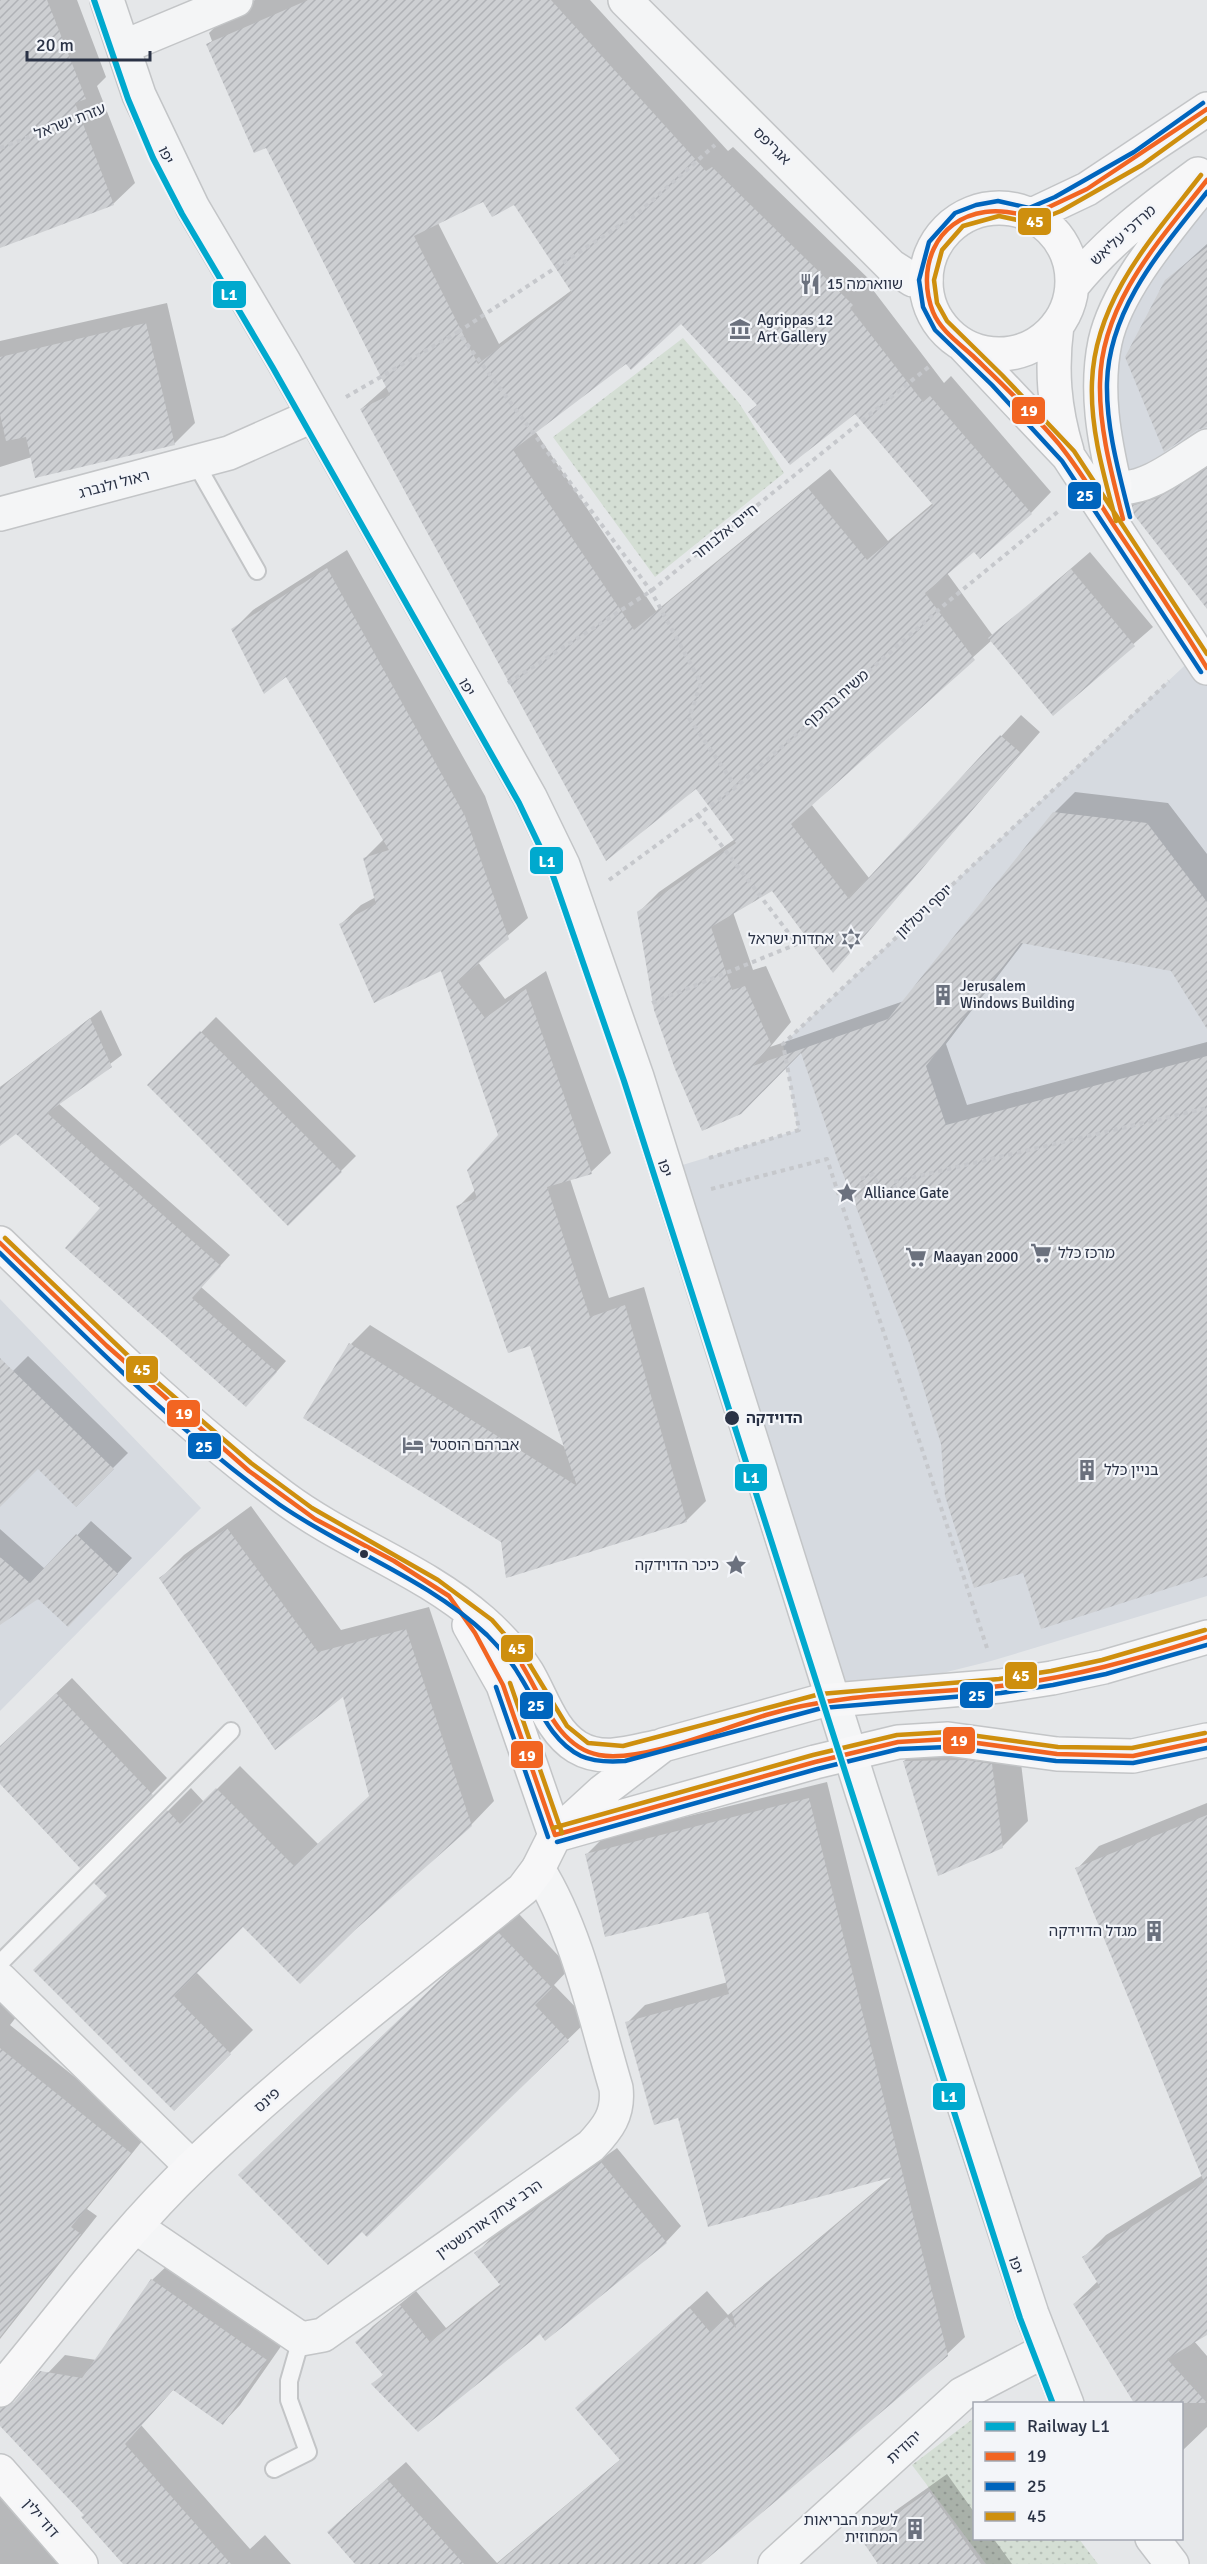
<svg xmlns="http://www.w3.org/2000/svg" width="1207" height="2564" viewBox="0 0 1207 2564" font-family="Signika,'Noto Sans Hebrew',sans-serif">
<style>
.built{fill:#d6dae0}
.park{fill:url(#park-dots)}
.shadow{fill:#0003;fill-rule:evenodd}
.building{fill:url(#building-hatch);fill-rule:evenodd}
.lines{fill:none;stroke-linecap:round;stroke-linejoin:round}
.lane-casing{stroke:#c3c5c7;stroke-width:20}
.street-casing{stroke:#c3c5c7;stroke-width:36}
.secondary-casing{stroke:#c3c5c7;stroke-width:36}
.path{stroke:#c6c8cc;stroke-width:4;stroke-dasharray:4.5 4.5;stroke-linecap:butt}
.lane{stroke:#f4f5f6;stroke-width:16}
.street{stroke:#f4f5f6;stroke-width:33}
.secondary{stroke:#f7f7f8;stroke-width:33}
.bus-1-casing{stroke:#f3f5f9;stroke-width:9}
.bus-2-casing{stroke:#f3f5f9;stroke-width:9}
.bus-3-casing{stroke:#f3f5f9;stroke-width:9}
.bus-1{stroke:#f26522;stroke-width:4.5}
.bus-2{stroke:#0065bd;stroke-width:4.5}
.bus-3{stroke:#ce8f0e;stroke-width:4.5}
.rail-1-casing{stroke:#f3f5f9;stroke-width:10}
.rail-1{stroke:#00a9ce;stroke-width:6}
.stop-dot{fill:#2a3245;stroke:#f3f5f9;stroke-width:2}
.labels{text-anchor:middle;stroke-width:4.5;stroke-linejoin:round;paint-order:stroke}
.street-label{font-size:15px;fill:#2a3245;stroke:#f3f5f9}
.poi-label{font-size:15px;fill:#2a3245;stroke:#f3f5f9;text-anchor:start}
.stop-label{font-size:15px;font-weight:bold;fill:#2a3245;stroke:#f3f5f9;text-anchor:start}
.line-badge{stroke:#f3f5f9;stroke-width:2}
.badge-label{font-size:16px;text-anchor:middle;font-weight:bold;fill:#fff}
</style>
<defs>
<pattern id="park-dots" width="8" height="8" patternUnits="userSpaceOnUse" patternTransform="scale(1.5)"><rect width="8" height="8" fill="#d4ded4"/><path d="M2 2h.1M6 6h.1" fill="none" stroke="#b6bfb7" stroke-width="1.8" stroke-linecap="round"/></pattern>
<pattern id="building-hatch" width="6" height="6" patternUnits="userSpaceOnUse" patternTransform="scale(1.5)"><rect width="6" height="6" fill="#cdcfd2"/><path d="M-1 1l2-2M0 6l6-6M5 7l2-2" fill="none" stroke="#b0b2b6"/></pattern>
</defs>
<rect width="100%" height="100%" fill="#e5e7e9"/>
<path class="built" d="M1207,187V446L1143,485L1110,463L1101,363Z
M1198,653L1207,667V1596L991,1661L846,1697L666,1170L798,1130L783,1044Z
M0,1299L201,1508L0,1711Z"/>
<path class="park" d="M683,338L739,403L784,473L655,577L553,437Z
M974,2418V2538L1079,2539L1098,2564H986L912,2465Z"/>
<path class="shadow" d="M0,0H77L106,77L97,86L135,183L113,204L0,247Z
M255,0H590L728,151L733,147L873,283L870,286L944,383L951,376L1051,492L1031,513L974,550L947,573L993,636L1090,552L1153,627L1053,714L992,640L811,804L869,878L1021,715L1040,732L833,970L772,889L733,912L753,970L766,966L791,1022L770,1047L904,1001L1054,813L1075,792L1168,803L1207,854V1027L1172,970L1024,942L946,1044L967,1105L1207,1042V1575L1024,1572L942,1443L911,1345L801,1051L740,1113L638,913L659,892L735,839L696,787L361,409L387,386L266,146L208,44L212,41L209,33L230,12ZM483,201L514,203L572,290L499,344L438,223ZM681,322L758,404L856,412L933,503L888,541L830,469L656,611L535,431Z
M1207,244V426L1166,281Z
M167,303L195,423L174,444L32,457L0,467V341Z
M1207,463V607L1130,507L1149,488Z
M347,550L485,796L528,918L478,962L505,999L546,971L611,1153L591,1172L570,1179L609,1298L644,1287L706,1501L686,1521L502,1541L351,1344L370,1325L565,1447L531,1344L458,1207L476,1189L500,1135L442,969L341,924L361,905L376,897L364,859L384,839L286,674L233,630L253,610Z
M101,1010L122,1055L58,1103L230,1255L201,1287L286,1361L257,1394L102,1208L16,1133L0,1138V1087Z
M216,1017L356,1156L288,1224L149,1085Z
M28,1356L128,1453L76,1505L38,1467L0,1505V1384Z
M251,1506L341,1630L429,1607L494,1801L471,1825L243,1925L196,1972L253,2030L174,2109L109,1896L96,1883L191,1788L204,1802L240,1766L318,1844L370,1796L344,1694L161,1578L184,1555Z
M91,1521L132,1558L83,1610L38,1597L0,1624V1529L45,1569Z
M72,1678L167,1778L80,1866L0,1782V1747Z
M930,1735L1018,1738L1028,1821L1002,1847L904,1761Z
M827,1782L965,2337L947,2354L692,2564H381L346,2515L406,2462L497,2563L621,2459L595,2391L707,2291L728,2315L894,2175L679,2116L627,2023L645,2005L728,1982L710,1910L586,1855L604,1837Z
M1207,1803V2333L1194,2341L1207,2356V2427L1182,2451V2404H1146L1113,2368L1074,2304L1098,2281L1084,2257L1106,2235L1203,2175L1077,1869L1099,1846Z
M519,1914L570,1968L554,1985L588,2020L367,2235L259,2155L462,1959Z
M0,1987L24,2007L10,2025L147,2135L87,2209L97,2216L0,2339Z
M617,2148L681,2226L666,2242L540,2332L373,2384L384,2374L357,2342L373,2326L416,2291L446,2328L501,2284L476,2254L491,2238Z
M170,2263L284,2342L240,2405L223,2423L174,2389L141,2425L250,2549L265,2535L291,2564H126L86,2514L48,2373L65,2355L96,2360L152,2280Z
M947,2474L974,2512V2538H993L1012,2564H877L879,2562L863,2539L881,2521Z
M0,2496L63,2564H0Z"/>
<path class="building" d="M0,0H47L86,99L75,103L114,205L0,248Z
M308,0H551L706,171L712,167L853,305L850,308L923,402L930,396L1032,514L980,559L974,552L925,593L975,660L791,824L849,899L1000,735L1021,753L833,973L772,891L711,927L732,990L745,986L771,1044L753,1066L888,1019L1053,812L1147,823L1207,902V1029L1171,971L1021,943L926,1066L946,1125L1207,1056V1576L1041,1629L1023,1573L974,1588L945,1496L941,1444L910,1345L838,1161L801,1053L741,1114L702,1131L675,1069L654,1010L637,912L736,843L696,789L606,861L360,409L390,395L266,148L254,153L206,44ZM483,202L492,217L514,205L572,293L478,364L414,236ZM681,324L757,405L748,412L790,465L855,414L933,505L867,560L808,488L634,630L513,450L626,364L631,370Z
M1207,247V427L1197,430L1164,452L1125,357L1165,280Z
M146,323L175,445L35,478L26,437L6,441L0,414V357Z
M1207,468V609L1128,507L1158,498Z
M327,568L465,816L509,939L457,981L485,1018L526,989L592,1174L547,1187L590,1317L625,1305L687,1522L506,1578L501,1542L303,1418L349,1343L577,1486L530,1346L508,1353L456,1206L477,1198L467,1170L498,1135L441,971L374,1003L339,924L376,904L363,858L389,850L286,677L264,694L231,629Z
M1071,569L1135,646L1053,716L988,638Z
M90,1018L112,1067L47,1113L221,1266L192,1298L277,1372L246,1407L65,1248L100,1208L16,1134L0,1146V1088Z
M200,1031L342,1172L288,1226L147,1085Z
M0,1358L114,1469L76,1507L38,1469L0,1507Z
M227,1528L318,1652L406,1629L472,1826L355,1930L300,1984L243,1927L174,1996L231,2054L174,2111L33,1970L107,1896L94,1883L167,1810L180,1824L216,1788L294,1866L369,1796L343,1697L275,1750L159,1578Z
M76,1534L118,1574L68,1627L38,1599L0,1625V1557L30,1583Z
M56,1693L153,1795L80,1868L0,1784V1746Z
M967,1760L992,1764L1003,1848L938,1876L903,1761Z
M809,1798L948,2356L701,2564H497L620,2460L575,2408L689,2307L710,2332L727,2317L736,2328L732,2313L893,2177L708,2227L678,2118L654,2125L625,2022L729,1994L708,1912L605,1937L585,1854Z
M1207,1815V2335L1167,2359L1207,2403H1134L1073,2304L1100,2287L1082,2257L1204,2182L1075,1868Z
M499,1933L552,1988L535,2005L569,2041L367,2237L362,2232L328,2265L238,2175L441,1979Z
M0,2048L131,2153L71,2227L81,2234L0,2337Z
M601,2162L667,2243L545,2341L540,2334L418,2432L371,2384L383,2375L355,2342L400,2305L430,2342L501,2286L474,2253Z
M151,2279L267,2360L223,2425L173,2390L125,2444L231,2564H123L81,2517L84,2515L0,2426V2408L14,2402L40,2371L82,2378Z
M387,2479L464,2564H355L327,2532Z
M929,2491L981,2564H878L861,2539Z"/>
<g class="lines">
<defs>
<path id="lane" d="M195,462L257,571
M0,1963L231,1731
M274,2469L308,2452L289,2400V2381L301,2339"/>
<path id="street" d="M107,0L139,95L193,208L284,362L477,703L530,797L563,865L637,1077L862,1792L1007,2238L1032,2314L1067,2404
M625,0L891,266L913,280H926
M123,47L236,0
M1115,486C1142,495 1184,460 1207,446
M0,514L229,453L303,420
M0,1979L192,2167
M136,2227L301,2339L323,2335L591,2146C608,2128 619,2114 616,2088C595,2018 577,1931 538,1869
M1152,2538L1172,2564
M775,2564L962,2394L1046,2350"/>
<path id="secondary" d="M926 281a73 73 0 1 1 146 0a73 73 0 1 1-146 0Z
M1030,216L1087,189L1207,109
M1072,286C1108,241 1152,208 1198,174
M1057,325C1051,370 1054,408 1067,451
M963,345L1068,456L1207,668
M1115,486C1104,439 1095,390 1105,342C1117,286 1173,224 1207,180
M0,1243C91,1331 181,1422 283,1497C346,1544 423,1569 482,1621C499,1636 515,1653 527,1672C542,1697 551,1731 577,1747C602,1762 629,1753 656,1747
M469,1625L503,1685L555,1835
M560,1834L815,1762L898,1742L948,1739L1057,1754L1133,1756L1207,1740
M0,2390C63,2315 122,2234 193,2166C296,2067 412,1979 523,1889L538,1869L555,1835L603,1791L663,1745L821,1701L1000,1686L1052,1678L1104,1667L1207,1637
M0,2471L81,2564"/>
</defs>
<use href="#lane" class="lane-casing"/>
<use href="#street" class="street-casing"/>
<use href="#secondary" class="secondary-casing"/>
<path class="path" d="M0,148L103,109
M458,332L637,214L715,145
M346,397L458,332L651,591L701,683L689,718L736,787
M508,683L651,591L931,365
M609,880L736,787L950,600L1060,510
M652,1003L797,944L699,816
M709,1158L799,1130L783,1044L1169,681
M711,1189L827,1159L987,1648
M840,1202L866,1195L860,1179L873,1174L885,1201L898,1195L893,1182L1207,1108"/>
<use href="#lane" class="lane"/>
<use href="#street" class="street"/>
<use href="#secondary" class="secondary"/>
<defs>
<path id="bus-1" d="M1030,216C1015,213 1001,210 985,212C935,219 916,269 933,312C941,331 959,343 973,356C1002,384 1032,412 1059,444C1080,470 1097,499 1115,527C1146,573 1178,620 1207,668
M1030,216L1087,189L1207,109
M1123,519C1112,475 1099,429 1100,383C1101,303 1160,240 1207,180
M0,1243L107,1346L249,1471L315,1519L394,1561L449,1596L475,1633L503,1685L555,1835L815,1762L898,1742L948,1739L1057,1754L1133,1756L1207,1740
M522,1665C542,1697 557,1747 599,1755C642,1763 724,1728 766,1715C843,1692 921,1695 1000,1686C1071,1678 1139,1659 1207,1637"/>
<path id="bus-2" d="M1130,517C1119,473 1106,428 1107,383C1109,307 1163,248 1207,192
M1201,672L1062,461L992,385L935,330L923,307L919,280L929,242L955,213L976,205L998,201L1029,208L1055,197L1134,152L1203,103
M0,1253C90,1341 178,1432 280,1505C347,1551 428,1579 487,1635C500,1648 512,1662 521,1678C538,1705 550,1741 581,1756C594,1762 611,1762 625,1761L822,1708L1001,1693L1053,1685L1106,1674L1207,1645
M496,1687L548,1837
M557,1842L817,1769L899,1749L948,1747L1056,1761L1133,1763L1207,1748"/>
<path id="bus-3" d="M1207,118L1142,165L1061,211L1031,223L999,216L963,226L942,250L934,280L937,303L947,321L1002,375L1074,451L1207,654
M1116,521C1104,476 1090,429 1092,382C1095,299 1153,237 1201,175
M5,1238L143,1370L251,1463L312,1508L438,1580L492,1620L527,1660L567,1726L588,1743L623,1746L820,1694L999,1679L1051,1671L1102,1660L1205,1630
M510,1683L562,1833
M553,1828L813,1755L897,1735L948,1732L1058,1747L1132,1748L1205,1733"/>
</defs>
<use href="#bus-1" class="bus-1-casing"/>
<use href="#bus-2" class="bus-2-casing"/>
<use href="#bus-3" class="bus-3-casing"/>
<use href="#bus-1" class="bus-1"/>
<use href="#bus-2" class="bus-2"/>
<use href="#bus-3" class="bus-3"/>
<defs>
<path id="rail-1" d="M94,0L128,99L153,158L182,214L273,368L519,803L551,870L624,1081L1020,2318L1053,2404"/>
</defs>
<use href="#rail-1" class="rail-1-casing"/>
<use href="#rail-1" class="rail-1"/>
</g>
<defs>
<symbol id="restaurant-bare" viewBox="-9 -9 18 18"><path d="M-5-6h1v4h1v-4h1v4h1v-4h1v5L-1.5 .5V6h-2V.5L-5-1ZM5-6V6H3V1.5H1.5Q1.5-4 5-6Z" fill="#6b717e" stroke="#f3f5f9" stroke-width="2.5" paint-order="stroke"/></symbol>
<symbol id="museum-bare" viewBox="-9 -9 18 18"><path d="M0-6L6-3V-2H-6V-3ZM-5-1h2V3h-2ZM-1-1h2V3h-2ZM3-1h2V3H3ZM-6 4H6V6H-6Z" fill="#6b717e" stroke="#f3f5f9" stroke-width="2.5" paint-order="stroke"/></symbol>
<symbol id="synagogue-bare" viewBox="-9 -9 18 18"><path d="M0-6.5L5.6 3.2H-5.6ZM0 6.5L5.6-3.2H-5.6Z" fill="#6b717e" stroke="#f3f5f9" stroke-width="2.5" paint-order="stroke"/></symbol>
<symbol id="building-bare" viewBox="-9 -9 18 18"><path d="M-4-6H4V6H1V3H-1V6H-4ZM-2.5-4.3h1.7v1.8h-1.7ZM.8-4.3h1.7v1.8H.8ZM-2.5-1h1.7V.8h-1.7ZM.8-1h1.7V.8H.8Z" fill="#6b717e" stroke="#f3f5f9" stroke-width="2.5" paint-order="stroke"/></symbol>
<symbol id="sight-bare" viewBox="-9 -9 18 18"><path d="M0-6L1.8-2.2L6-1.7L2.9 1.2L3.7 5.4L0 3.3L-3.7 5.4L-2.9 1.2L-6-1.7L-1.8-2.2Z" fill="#6b717e" stroke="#f3f5f9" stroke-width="2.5" paint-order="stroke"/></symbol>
<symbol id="supermarket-bare" viewBox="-9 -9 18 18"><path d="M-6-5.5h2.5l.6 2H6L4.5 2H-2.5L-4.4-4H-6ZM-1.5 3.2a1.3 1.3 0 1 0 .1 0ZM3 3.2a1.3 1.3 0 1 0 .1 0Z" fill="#6b717e" stroke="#f3f5f9" stroke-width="2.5" paint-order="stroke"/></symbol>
<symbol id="hotel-bare" viewBox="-9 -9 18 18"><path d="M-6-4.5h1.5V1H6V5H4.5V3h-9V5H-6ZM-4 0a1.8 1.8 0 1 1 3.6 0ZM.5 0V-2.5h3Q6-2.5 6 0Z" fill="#6b717e" stroke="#f3f5f9" stroke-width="2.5" paint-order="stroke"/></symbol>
</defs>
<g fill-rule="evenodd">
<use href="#restaurant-bare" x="795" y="269" width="30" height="30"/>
<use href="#museum-bare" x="725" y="314" width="30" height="30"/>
<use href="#synagogue-bare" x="836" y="924" width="30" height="30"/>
<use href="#building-bare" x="928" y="980" width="30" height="30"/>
<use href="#sight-bare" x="832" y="1178" width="30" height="30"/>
<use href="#supermarket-bare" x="1026" y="1238" width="30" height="30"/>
<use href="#supermarket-bare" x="901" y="1242" width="30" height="30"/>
<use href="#hotel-bare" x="398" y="1430" width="30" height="30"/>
<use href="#building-bare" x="1072" y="1455" width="30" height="30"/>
<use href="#sight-bare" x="721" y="1550" width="30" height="30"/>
<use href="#building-bare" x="1139" y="1916" width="30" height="30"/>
<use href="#building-bare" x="900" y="2514" width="30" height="30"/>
</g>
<g class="stop-dot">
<circle cx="732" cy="1418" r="8"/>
<circle cx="364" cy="1554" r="5"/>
</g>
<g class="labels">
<g class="street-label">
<text transform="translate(70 121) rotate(-21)" y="5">עזרת ישראל</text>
<text transform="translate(772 146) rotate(45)" y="5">אגריפס</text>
<text transform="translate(166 155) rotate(65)" y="5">יפו</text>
<text transform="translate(1123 235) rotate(-42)" y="5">מרדכי עליאש</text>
<text transform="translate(114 484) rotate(-15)" y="5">ראול ולנברג</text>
<text transform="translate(725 532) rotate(-39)" y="5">חיים אלבוחר</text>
<text transform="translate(467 687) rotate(61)" y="5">יפו</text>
<text transform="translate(836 699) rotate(-41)" y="5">משיח ברוכוף</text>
<text transform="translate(924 911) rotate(-43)" y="5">יוסף ויטלזון</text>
<text transform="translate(665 1168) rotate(72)" y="5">יפו</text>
<text transform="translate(267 2100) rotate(-41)" y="5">פינס</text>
<text transform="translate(489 2219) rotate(-35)" y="5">הרב יצחק אורנשטיין</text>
<text transform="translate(1016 2265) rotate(72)" y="5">יפו</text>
<text transform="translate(904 2447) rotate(-42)" y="5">יהודית</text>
<text transform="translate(41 2518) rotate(49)" y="5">דוד ילין</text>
</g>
<g class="poi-label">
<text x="827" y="289">שווארמה 15</text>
<text x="757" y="325">Agrippas 12<tspan x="757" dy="17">Art Gallery</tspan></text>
<text x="834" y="944" text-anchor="end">אחדות ישראל</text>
<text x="960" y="991">Jerusalem<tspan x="960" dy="17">Windows Building</tspan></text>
<text x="864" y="1198">Alliance Gate</text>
<text x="1058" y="1258">מרכז כלל</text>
<text x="933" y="1262">Maayan 2000</text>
<text x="430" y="1450">אברהם הוסטל</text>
<text x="1104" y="1475">בניין כלל</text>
<text x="719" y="1570" text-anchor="end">כיכר הדוידקה</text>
<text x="1137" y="1936" text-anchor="end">מגדל הדוידקה</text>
<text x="898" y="2525" text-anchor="end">לשכת הבריאות<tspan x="898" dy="17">המחוזית</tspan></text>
</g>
<g class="stop-label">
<text x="746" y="1423">הדוידקה</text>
</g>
</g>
<g class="line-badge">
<rect x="1017" y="207" width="35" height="29" rx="6" fill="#ce8f0e"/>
<rect x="212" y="280" width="35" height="29" rx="6" fill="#00a9ce"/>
<rect x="1011" y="396" width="35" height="29" rx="6" fill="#f26522"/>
<rect x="1067" y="481" width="35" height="29" rx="6" fill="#0065bd"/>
<rect x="529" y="846" width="35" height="29" rx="6" fill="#00a9ce"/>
<rect x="125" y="1355" width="34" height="29" rx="6" fill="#ce8f0e"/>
<rect x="166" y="1399" width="35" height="29" rx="6" fill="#f26522"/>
<rect x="187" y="1432" width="35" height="28" rx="6" fill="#0065bd"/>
<rect x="734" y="1463" width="34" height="29" rx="6" fill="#00a9ce"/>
<rect x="500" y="1634" width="34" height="29" rx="6" fill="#ce8f0e"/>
<rect x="1004" y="1661" width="34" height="29" rx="6" fill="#ce8f0e"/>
<rect x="959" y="1681" width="35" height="28" rx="6" fill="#0065bd"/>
<rect x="519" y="1691" width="35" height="29" rx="6" fill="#0065bd"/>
<rect x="942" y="1726" width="34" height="29" rx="6" fill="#f26522"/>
<rect x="510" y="1740" width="34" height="29" rx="6" fill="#f26522"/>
<rect x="932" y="2082" width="34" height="29" rx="6" fill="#00a9ce"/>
</g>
<g class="badge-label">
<text x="1035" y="227">45</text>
<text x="229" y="300">L1</text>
<text x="1029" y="416">19</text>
<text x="1085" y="501">25</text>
<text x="547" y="867">L1</text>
<text x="142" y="1375">45</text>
<text x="184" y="1419">19</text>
<text x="204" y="1452">25</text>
<text x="751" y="1483">L1</text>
<text x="517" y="1654">45</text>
<text x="1021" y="1681">45</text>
<text x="977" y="1701">25</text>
<text x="536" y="1711">25</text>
<text x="959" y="1746">19</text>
<text x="527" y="1761">19</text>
<text x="949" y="2102">L1</text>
</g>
<rect x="973" y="2402" width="210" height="138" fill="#f3f5f9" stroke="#a3a7b1" stroke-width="1.5"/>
<rect x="985" y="2422" width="30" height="9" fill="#00a9ce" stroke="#a3a7b1" stroke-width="1.5"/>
<text x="1027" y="2432" font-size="18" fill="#2a3245">Railway L1</text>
<rect x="985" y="2452" width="30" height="9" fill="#f26522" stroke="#a3a7b1" stroke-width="1.5"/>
<text x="1027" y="2462" font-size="18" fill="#2a3245">19</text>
<rect x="985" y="2482" width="30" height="9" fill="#0065bd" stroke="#a3a7b1" stroke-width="1.5"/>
<text x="1027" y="2492" font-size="18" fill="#2a3245">25</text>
<rect x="985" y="2512" width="30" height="9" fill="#ce8f0e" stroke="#a3a7b1" stroke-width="1.5"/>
<text x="1027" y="2522" font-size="18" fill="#2a3245">45</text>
<path d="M27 51v9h123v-9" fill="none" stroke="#2a3245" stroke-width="3"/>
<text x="36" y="51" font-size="18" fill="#2a3245" stroke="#f3f5f9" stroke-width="4.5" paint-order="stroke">20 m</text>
</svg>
